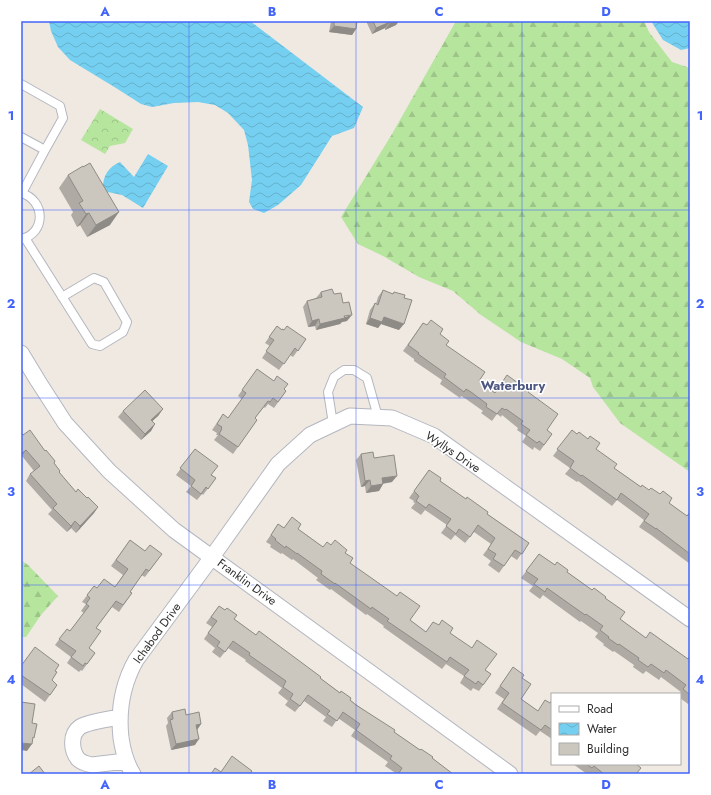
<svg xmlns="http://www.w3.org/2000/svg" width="711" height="795" viewBox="0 0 711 795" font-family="Jost,sans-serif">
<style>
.forest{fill:url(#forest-firs)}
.park{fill:url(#park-crowns)}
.water{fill:url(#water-waves)}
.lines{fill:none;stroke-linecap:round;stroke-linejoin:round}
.service-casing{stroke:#b4b7c1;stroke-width:10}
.minor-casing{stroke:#b4b7c1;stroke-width:17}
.service{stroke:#fff;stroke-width:8}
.minor{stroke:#fff;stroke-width:15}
.wall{fill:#afaba4}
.shaded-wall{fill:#8e8b86}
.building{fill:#cbc7bf;stroke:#8e8b86}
.grid{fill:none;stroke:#4264fb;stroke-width:1;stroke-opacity:0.55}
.labels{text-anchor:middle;stroke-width:3;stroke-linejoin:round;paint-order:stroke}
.street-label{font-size:12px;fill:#2e2e2e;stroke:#fff}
.neighbourhood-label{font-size:13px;font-weight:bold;fill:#4d5680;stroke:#fff}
.neatline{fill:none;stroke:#4264fb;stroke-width:1.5}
.grid-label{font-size:13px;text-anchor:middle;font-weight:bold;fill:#4264fb}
</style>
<defs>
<pattern id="forest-firs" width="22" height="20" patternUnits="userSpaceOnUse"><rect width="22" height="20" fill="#b6e59e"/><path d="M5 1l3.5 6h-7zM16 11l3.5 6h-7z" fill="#9dc588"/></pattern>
<pattern id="park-crowns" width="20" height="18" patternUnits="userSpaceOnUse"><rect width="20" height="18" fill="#b6e59e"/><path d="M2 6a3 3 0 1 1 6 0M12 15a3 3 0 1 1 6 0" fill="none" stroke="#9dc588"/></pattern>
<pattern id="water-waves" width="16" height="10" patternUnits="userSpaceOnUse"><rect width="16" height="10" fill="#75cff0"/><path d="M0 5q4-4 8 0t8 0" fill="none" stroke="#66b2ce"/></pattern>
</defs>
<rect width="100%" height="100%" fill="#efe9e1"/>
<path class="forest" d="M456,21H644L649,32L672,62L690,68V472L620,423L593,387L590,378L562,359L521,342L481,315L453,291L419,277L383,256L358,244L341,217L392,134Z
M21,560L28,565L58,596L41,615L26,637H21Z"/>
<path class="park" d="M100,109L133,129L125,143L110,146L105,154L81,140Z"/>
<path class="water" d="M49,21H250L363,107L354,128L332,136L301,185L278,205L264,213L253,209L249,202L252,180L248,145L244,130L228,113L215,105L198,102L174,103L152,107L141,104L116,88L70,60L58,47L51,31Z
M651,21H690V48L681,50L663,40Z
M148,154L168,166L143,208L122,195L103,191C102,177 108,167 120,162L134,177Z"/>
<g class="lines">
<defs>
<path id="service" d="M21,84L60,106L63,118L45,150L22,193
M21,137L45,150
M21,193C46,200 46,234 21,239
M25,238L92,344L100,346L123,332L127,322L104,282L94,278L62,297
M333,424L328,392L334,377L344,370H354L367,378L378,417"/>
<path id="minor" d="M21,353L38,381L65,423L109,471L174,530L510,774
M120,717C110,719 87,722 80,727C70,734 71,750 78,759C82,763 87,764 92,765L126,761
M133,774C126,763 123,751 121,738C118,711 122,685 136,660L212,557L278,464L310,435L350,416L392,418L434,436L690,619"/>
</defs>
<use href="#service" class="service-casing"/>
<use href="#minor" class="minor-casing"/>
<use href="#service" class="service"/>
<use href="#minor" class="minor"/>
</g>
<path class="wall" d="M331,21H357L356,29L352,35L329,32Z
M366,21H399L396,25L385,30V28L372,34Z
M68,175L110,225L87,237L80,225L77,227L71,215L73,212L59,188Z
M383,290L393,294L394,292L399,330L381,324L378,328L366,324L370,310L375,303L376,304L378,297Z
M321,292L334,294L347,321L342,322L340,324L316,330L315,326L308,327L303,307L307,301L316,298Z
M423,323L440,334L446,345L479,381L495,393L528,392L547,430L552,434L540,451L534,447L533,450L522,442L526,436L517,430L518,428L502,415L501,417L497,414L492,421L481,413L483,411L466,399L461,396L460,398L440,384L442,380L414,361V359L403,351Z
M277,326L282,330L306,339L293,357L290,355L279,370L262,358L270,346L265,343Z
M257,369L286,391L274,408L268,404L265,408L264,407L255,418L257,420L233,454L214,440L218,435H216L217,433L212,430L223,414L228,418L242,399L238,396Z
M163,409L158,416L152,421L155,424L151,431L141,440L118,417L123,411Z
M572,430L596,449L614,468L641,487L669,503L687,516L690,512V564L651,535L639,527L644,520L617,500L612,506L578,481L577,482L565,474L570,468L553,456Z
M23,435L45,451L55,461L54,463L60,471L59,472L76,492L87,498L98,507L94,513L76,533L71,528L67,532L48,514L52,510L26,481L30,474L34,471L22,456Z
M195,449L212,475L216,478L203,495L202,494L197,500L186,492L191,486L176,475Z
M361,454L392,482L383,484L379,491L366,493L365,486L361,487L356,460Z
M429,470L440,481L529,543L517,560L511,556L499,573L488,565L491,561L483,555L491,544L474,532L465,543L455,535L451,540L441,533L447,525L425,510L421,515L411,508L415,503L413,502L414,501L409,498Z
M278,524L284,528L298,529L323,547L331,545L345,553L350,563L410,620L426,632L450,633L485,670L491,674L479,691L473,688L471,691L460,683L464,676L446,664L442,669L383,627L384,626L367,614L366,615L331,589L330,590L316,580L318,578L293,559L292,560L282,553L281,554L270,547L271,545L266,542Z
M130,540L145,551L162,554L145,577L141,575L130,592L132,593L119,612L112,607L96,628L89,648L95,653L82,671L81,670L79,672L67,663L71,657L55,645L67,629L70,631L84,613L81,611L86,604L82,602L94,586L97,588L115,587L123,575L111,566Z
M539,554L555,565L567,572L592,590L605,598L620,619L646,638L688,659L690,658V701L688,704L680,698V694H679L681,692L661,677L659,680L646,671L643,674L633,667L634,665L614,651L613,652L603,645L604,644L595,637L598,633L581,621L580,622L543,595L540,599L529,591L533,586L521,578Z
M219,606L234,619L256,635L320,678L394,732L432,758L453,774H397L385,766L388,762L351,736L355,730L338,718L332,727L323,721L326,717L304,701L295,712L285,705L288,701L278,693L282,688L245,661L246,660L228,648L220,658L212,652L215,648L204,639L212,627L206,623Z
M21,666L55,671L52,680L57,685L45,702L21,684Z
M513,667L522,678L521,699L538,711L550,703L552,700V739L540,731L536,736L497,709L504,699L495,693Z
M172,712L186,715L201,724L197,730L195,745L171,750L166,726L168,723L167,718Z
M573,764H636L637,774H591L589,773L588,774H587Z"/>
<path class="shaded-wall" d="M395,21H399L396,25L385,30L390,23Z
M390,22L385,28L372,34L376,28Z
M334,26L356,29L352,35L329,32Z
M119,212L110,225L87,237L96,225Z
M89,213L80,225L77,227L86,214Z
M352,315L347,321L342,322L340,324L316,330L320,324Z
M384,317L404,324L399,330L381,324L378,328L366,324L370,318Z
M319,319L315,326L308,327L312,321Z
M163,409L158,416L147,426L151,420Z
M155,424L151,431L141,440L145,434Z
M26,450L22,456L21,457V454Z
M397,476L392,482L378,484L382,478Z
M370,480L365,486L361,487L365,481Z
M383,484L379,491L366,493L371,486Z
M98,507L94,513L76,533L80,526Z
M75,521L71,528L67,532L71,526Z
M201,724L197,730L196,725Z
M199,739L195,745L171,750L176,744Z
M21,743L32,744L27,751L21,750Z"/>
<path class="building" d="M334,21H357L356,29L334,26Z
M373,21H395L390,23V22L376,28Z
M90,163L119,212L96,225L89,213L86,214L79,203L83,201L68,175L83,166V167Z
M332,289L334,294L341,293L343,303L349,302L352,315L344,316L345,318L320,324L319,319L312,321L307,301L322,297L321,292Z
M383,290L393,294L394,292L405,295L404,298L412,300L404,324L384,317L382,322L370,318L375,303L378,305Z
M431,320L443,329L440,334L449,341L446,345L485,372L479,381L495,393L507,375L529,391L528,392L558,414L547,430L552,434L544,445L539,441L537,443L526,435L530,430L521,424L523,421L506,409L505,410L502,408L497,414L486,407L487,404L471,392L466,389L464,392L444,377L446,374L418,354L419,353L408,345L423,323L427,325Z
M277,326L282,330V329L284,330L287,326L306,339L298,351L295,348L284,364L266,351L274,340L269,337Z
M257,369L274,381L277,376L288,384L284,389L286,391L278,402L273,398L270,402L268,401L255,418L257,420L238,447L219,434L222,429L221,428L222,427L217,424L223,414L228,418L246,393L242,390Z
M145,390L163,409L151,420L155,424L145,434L123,411Z
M30,430L45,451L46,450L55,461L54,463L60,471L59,472L76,492L78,489L87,498L88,497L98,507L80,526L75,521L71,526L53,508L57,504L30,474L40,466L26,450L21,454V432L23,435Z
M572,430L577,434L579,432L588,439L590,436L600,443L596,449L617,464L614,468L641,487L642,485L649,490L651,488L660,494L663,491L672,498L669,503L687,516L690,512V554L656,528V529L644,521L649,514L621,493L617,500L582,475L581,476L570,468L574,461L557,449Z
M195,449L218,466L211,475L216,478L208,489L206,487L201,494L191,486L195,480L180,468Z
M373,452L374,458L394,455L397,476L382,478L383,484L371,486L370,480L365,481L361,454Z
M429,470L441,478L440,481L466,499L467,497L488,512L487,514L529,543L522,554L515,550L504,566L493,559L496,554L488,549L495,538L478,525L470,537L459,529L456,534L446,526L451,519L429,504L426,508L416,501L419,496H418V495L414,491Z
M292,517L301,524L298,529L323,547L327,542L331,545L335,540L347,550L345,553L353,558L350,563L397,596L400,592L420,606L410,620L426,632L433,622L439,625L442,620L453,628L450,633L472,648L477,640L497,654L485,670L491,674L483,685L478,681L476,684L464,676L469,670L450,657L447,662L387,621L389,619L372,607L371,609L335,583V584L321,574L322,571L297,553V554L286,546L285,548L275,540L276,539L271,535L278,524L284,528Z
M130,540L145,551L150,545L162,554L149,571L146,569L130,592L132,593L123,605L116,601L96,628L101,631L89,648L95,653L87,664L85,663L83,666L71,657L76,651L59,639L67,629L70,631L89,606L86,604L90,598L87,595L94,586L97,588L104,579L115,587L128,569L116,560Z
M539,554L555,565L557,562L568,570L567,572L592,590L594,588L606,597L605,598L625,612L620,619L646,638L650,632L688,659L689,657L690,658V695L683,689L686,685L666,670L664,673L651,664L648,667L638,660L639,658L619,644L618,645L608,638L609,637L600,630L603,626L586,614L585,615L547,588L545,592L534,584L538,579L526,571Z
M219,606L225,610L227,608L237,615L234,619L256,635L259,631L321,677L320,678L340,693L341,691L351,698L350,700L356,705L395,730L394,732L420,750L421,749L433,757L432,758L453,774H400L399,773L402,768L390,759L392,756L356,730L360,724L343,712L337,721L327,714L330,711L308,695L300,706L290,699L293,694L283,687L286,681L249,655L250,653L233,641L225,652L217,646L220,642L208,633L217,621L211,617Z
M35,647L59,665L55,671L57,672L52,680L57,685L50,695L21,675V666Z
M513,667L524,675L522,678L531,684L521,699L538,711L545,700L550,703L552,700V730L545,725L541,730L502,703L509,693L500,686Z
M21,702L35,704L32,723L37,724L34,738L33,737L32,744L21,743Z
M185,709L186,715L199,712L201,724L196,725L199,739L176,744L170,720L173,719L172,712Z
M232,756L252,771L250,774H211L215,768L221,772Z
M586,764H636L641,768L636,774H604L594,766L592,768Z
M39,766L45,774H29Z"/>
<path class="grid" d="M189,21V774M356,21V774M522,21V774M21,210H690M21,398H690M21,585H690"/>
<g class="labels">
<g class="street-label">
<text transform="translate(453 452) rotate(34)" y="4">Wyllys Drive</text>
<text transform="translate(247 582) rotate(36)" y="4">Franklin Drive</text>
<text transform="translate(157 633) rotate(-54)" y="4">Ichabod Drive</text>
</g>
<g class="neighbourhood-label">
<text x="513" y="390">Waterbury</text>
</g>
</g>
<rect width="711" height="795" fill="none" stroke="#ffffff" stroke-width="44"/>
<rect x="551" y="693" width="130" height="72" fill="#ffffff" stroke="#ababab"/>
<rect x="559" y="706" width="20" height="6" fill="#ffffff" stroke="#ababab"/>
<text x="587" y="713" font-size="12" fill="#2e2e2e">Road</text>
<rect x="559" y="723" width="20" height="12" fill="url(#water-waves)" stroke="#ababab"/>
<text x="587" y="733" font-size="12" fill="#2e2e2e">Water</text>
<rect x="559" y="743" width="20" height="12" fill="#cbc7bf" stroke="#ababab"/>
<text x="587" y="753" font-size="12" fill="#2e2e2e">Building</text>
<rect x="22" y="22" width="667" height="751" class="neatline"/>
<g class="grid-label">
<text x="105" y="16">A</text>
<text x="272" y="16">B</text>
<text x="439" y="16">C</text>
<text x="606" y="16">D</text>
<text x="11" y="120">1</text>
<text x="700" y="120">1</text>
<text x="11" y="308">2</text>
<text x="700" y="308">2</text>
<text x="11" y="496">3</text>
<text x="700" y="496">3</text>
<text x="11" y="684">4</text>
<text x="700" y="684">4</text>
<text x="105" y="789">A</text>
<text x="272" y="789">B</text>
<text x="439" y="789">C</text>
<text x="606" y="789">D</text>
</g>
</svg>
